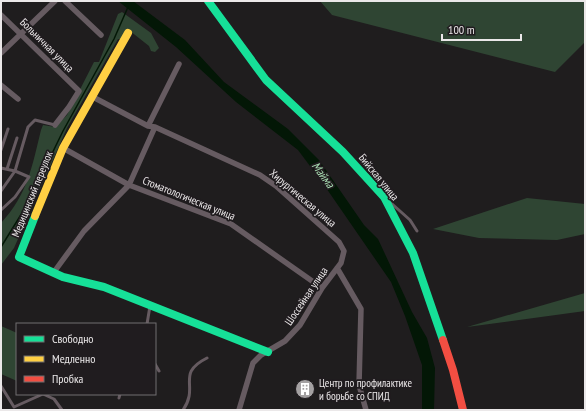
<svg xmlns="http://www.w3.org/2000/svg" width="586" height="411" viewBox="0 0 586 411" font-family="'PT Sans Narrow',sans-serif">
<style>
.green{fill:#2f4533}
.water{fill:#031706}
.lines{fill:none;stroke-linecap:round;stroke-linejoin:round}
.stream{stroke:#031706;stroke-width:1.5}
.lane{stroke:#665b61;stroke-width:3}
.street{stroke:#665b61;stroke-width:5.5}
.fast{stroke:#16e098;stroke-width:8}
.slow{stroke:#ffcf43;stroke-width:8}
.jam{stroke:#f24e42;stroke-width:8}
.labels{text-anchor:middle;stroke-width:3.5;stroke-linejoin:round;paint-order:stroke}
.street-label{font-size:11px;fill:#ebe8e9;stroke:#201c1f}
.poi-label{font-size:11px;fill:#ebe8e9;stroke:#201c1f;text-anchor:start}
.water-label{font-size:12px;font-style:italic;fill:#a8dcb1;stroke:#201c1f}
</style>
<rect width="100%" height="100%" fill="#1f1d1e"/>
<path class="green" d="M320,1H585V42L555,72L332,15Z
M122,12L151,33L159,48L155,52L151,51L149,46L130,31L122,39H118L67,128L14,248L1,265V223C28,194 32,166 41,130L43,125L55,127L67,115L94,62H99L118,14Z
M527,198L585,204V234L557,240L479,238L433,229Z
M585,293V311L467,327Z
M1,326L17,333V381L1,374Z"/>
<path class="water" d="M118,1H133L185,40L224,82L288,129L319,160L364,225L378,239L412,312L427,338L435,368L434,410H422V365L405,316L391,282L322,182L298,150L236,102L176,47Z"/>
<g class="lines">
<path class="stream" d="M1,247L27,205L63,131L114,39L128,7"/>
<path class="lane" d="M1,150L8,129
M1,168L15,171L28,127L35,120L55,125
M7,169L17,138
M1,191L15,171L29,177L15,197L1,210
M391,203L410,220L417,231
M147,324L150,306
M155,364L159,371
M1,386L14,407L43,394
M43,394L54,399L62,410
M119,398L120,394
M183,410C200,386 175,374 207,358"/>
<path class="street" d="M65,1L101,35
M1,15L79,91L69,107L55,125
M1,53L55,1
M1,85L18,99
M91,96L148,126L155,127L260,175L276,186L339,242L344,251L341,263L322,288L300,325L285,341L261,355L253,363L239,410
M148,126L179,64
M63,148L129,185L231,224L322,288
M337,268L361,309L359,385L366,410
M54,272L84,231L129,185L155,127"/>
<path class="fast" d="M208,1L266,80L343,152L384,197L413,253L443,340
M35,216L19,257L63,277L104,287L268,352"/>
<path class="slow" d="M35,216L63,148L128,33"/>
<path class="jam" d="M443,340L453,370L463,410"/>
</g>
<defs>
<symbol id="building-disc" viewBox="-11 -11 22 22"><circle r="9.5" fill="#a4a1a2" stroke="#201c1f"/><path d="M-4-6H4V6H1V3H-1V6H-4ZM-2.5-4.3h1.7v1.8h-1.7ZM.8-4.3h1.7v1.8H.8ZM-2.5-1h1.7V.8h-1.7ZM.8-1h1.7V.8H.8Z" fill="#fff"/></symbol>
</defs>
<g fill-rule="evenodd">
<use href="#building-disc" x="294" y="378" width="22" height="22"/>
</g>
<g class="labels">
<g class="street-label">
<text transform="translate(47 45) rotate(45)" y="4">Больничная улица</text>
<text transform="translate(379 177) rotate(51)" y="4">Бийская улица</text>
<text transform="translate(32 194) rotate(-68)" y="4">Медицинский переулок</text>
<text transform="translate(189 198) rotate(22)" y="4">Стоматологическая улица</text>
<text transform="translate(303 198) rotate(40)" y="4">Хирургическая улица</text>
<text transform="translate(306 296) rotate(-56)" y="4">Шоссейная улица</text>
</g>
<g class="poi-label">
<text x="319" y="387">Центр по профилактике<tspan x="319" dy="13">и борьбе со СПИД</tspan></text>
</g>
<g class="water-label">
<text transform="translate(323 175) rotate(54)" y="4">Майма</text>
</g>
</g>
<rect width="586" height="411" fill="none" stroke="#ebe8e9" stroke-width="4"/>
<rect x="16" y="323" width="140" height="72" fill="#201c1f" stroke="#716e70"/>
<rect x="24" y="336" width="20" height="6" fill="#16e098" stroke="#716e70"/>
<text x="52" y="343" font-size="12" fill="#ebe8e9">Свободно</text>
<rect x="24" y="356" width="20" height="6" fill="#ffcf43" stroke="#716e70"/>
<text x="52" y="363" font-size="12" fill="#ebe8e9">Медленно</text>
<rect x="24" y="376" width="20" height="6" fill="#f24e42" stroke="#716e70"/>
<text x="52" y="383" font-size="12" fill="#ebe8e9">Пробка</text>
<path d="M442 34v6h79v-6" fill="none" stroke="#ebe8e9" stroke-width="2"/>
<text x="448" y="34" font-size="12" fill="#ebe8e9" stroke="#201c1f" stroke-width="3" paint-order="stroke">100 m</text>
</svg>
